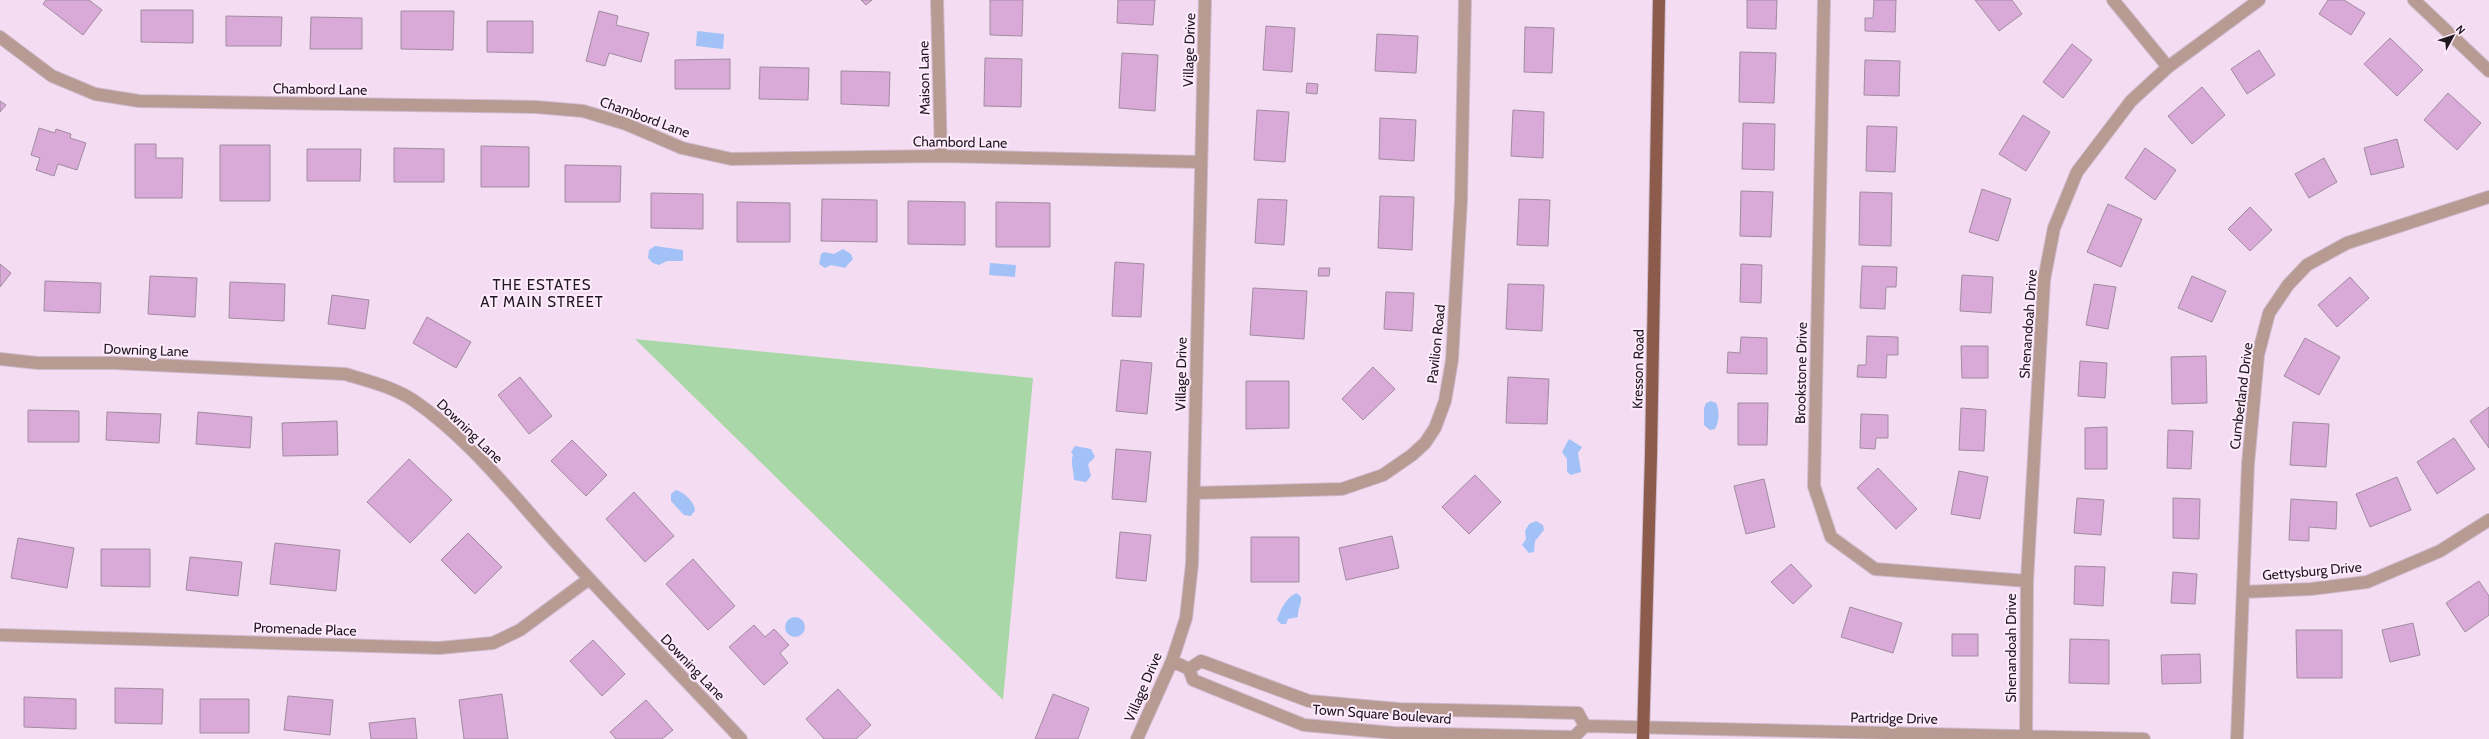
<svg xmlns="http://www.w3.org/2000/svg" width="2489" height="739" viewBox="0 0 2489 739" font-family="Cabin,sans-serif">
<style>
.green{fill:#aad7a7}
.water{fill:#a2c1f7}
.building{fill:#d9a9d8;stroke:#a18ca0}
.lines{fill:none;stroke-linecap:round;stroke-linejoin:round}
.minor-casing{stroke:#cebacd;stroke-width:14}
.major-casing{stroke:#cebacd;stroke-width:14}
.minor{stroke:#b79a91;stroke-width:12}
.major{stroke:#8d5b4b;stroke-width:12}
.labels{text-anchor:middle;stroke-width:4;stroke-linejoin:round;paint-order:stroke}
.street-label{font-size:14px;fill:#201820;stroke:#feecfd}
.neighbourhood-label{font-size:15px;letter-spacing:1px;fill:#201820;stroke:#feecfd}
</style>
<rect width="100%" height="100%" fill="#f4ddf3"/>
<path class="green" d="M635,339L1033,378L1003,700Z"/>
<path class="water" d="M697,31L724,34L723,49L696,46Z
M655,246L683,250V261H667L659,265L653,263L648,258L649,250Z
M843,249L851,254L853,259L845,268L831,265L825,268L819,264L821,254L824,252L834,254Z
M990,263L1016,265L1015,277L989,275Z
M1711,401L1716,403C1720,410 1719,422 1715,429L1710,430L1704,425V408L1706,403Z
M1569,439L1582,447L1578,453L1581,472L1571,475L1567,472V459L1562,452Z
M1075,446L1091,449L1095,457L1088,464L1091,476L1086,482L1074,480C1074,471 1070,462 1073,455L1071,452Z
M676,490C684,492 695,503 695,510L691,516L684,515L671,501V494Z
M1536,521L1543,525L1544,530L1535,541L1534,552L1529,553L1522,545L1526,539L1525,531L1529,524Z
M1297,593L1301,597C1302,604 1297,609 1298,617L1288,619L1286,624H1281L1277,620C1280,610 1287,596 1297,593Z
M785 627a10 10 0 1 1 20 0a10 10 0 1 1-20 0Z"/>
<path class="building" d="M46,0H89L102,10L83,35L43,4Z
M861,0H872L866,5Z
M990,0H1023L1022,36L990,35Z
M1118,0H1155L1153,25L1117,23Z
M1747,0H1777L1776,29L1747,28Z
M1874,0H1896L1895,32L1865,31V18H1873Z
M1975,0H2012L2022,14L1999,31Z
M2328,0H2344L2365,13L2351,35L2319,14Z
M141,10H193V43L141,42Z
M401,11H454L453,50L401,49Z
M599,11L618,16L616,25L649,33L641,62L609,53L605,66L586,61Z
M226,16L282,17L281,46H226Z
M311,17L362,18V49H310Z
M487,21H533V53L487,52Z
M1266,26L1295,28L1292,72L1263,70Z
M1525,27L1554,28L1552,73L1524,72Z
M1377,34L1418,36L1416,73L1375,71Z
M2390,38L2423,70L2397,96L2364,64Z
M2072,44L2092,60L2063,98L2043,82Z
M2259,50L2275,75L2247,94L2231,69Z
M1740,52L1776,53L1774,103L1739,102Z
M1122,53L1158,55L1155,111L1119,108Z
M985,58L1022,59L1021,107L984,106Z
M730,59V89H675V60Z
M1865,60L1900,61L1899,96L1864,95Z
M760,67L809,68L808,100L759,99Z
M841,71L890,72L889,106L841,104Z
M1307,83L1318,84L1317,94L1306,93Z
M2202,87L2225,115L2192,144L2168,116Z
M2448,93L2481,123L2457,150L2424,120Z
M0,101L6,105L0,112Z
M1257,110L1289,112L1285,162L1254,160Z
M1513,110L1544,112L1543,158L1511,156Z
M2023,115L2050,132L2026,171L1999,154Z
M1380,118L1416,120L1414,161L1379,159Z
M1743,123L1775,124L1774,170L1742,169Z
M1867,126L1897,127L1895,172L1866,171Z
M39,128L55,133L56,129L71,134L70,138L86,143L77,170L58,164L54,176L36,170L40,158L31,155Z
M2397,139L2404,167L2371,175L2364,148Z
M135,144H156V158H183L182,198H135Z
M220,145H270V201H220Z
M481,146L529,147V187H481Z
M394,148L444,149V182H394Z
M2145,148L2176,170L2155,200L2125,178Z
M307,149H361L360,181H307Z
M2324,158L2337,182L2309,198L2295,174Z
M565,165L621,166L620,202H565Z
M1982,189L2011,199L1998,241L1969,232Z
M1741,191L1773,192L1771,237L1740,236Z
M1860,192L1892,193L1891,246L1859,245Z
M651,193L703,194V229L651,228Z
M1380,196L1414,197L1412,250L1378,248Z
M822,199L877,200V242L821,241Z
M1258,199L1287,200L1284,245L1255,243Z
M1519,199L1550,200L1548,246L1517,245Z
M908,201L965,202V245L908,244Z
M737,202L790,203V242H737Z
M996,202L1050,203V247H996Z
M2108,204L2142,219L2121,267L2087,252Z
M2250,207L2272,230L2250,251L2228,229Z
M1115,262L1144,264L1141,317L1112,316Z
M0,264L11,273L0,287Z
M1741,264L1762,265L1761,303L1740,302Z
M1862,266L1897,267L1896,287H1886L1885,309L1860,308Z
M1319,268H1330L1329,276H1318Z
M1962,275L1993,277L1991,313L1960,311Z
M150,276L197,278L195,317L148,314Z
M2192,276L2226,291L2212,322L2178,308Z
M2350,277L2369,298L2337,327L2318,305Z
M45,281L101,283L100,313L44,311Z
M230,282L285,284L284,321L229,318Z
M1508,284L1544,285L1542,331L1506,329Z
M2094,284L2116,287L2108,329L2086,325Z
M1253,288L1307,291L1304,339L1250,335Z
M1386,292L1414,293L1412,331L1384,329Z
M332,295L369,300L365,329L328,324Z
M427,317L471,342L456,368L413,343Z
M1867,336L1898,337V355H1887L1886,378L1857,377L1858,365H1866Z
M1741,337L1767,338V374L1727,373L1728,352L1740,353Z
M2305,338L2340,357L2319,395L2284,376Z
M1961,346H1988V378H1962Z
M2206,356L2207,403L2172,404L2171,357Z
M1121,360L1152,363L1147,414L1116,411Z
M2080,361L2107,363L2105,398L2078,396Z
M1373,367L1395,389L1363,420L1342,399Z
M520,377L552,416L529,434L498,395Z
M1508,377L1549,379L1547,424L1506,423Z
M1246,381H1289V428L1246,429Z
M1738,403H1768L1767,445H1738Z
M2489,407V448L2470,421Z
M1961,408L1986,410L1984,451L1959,450Z
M28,410L79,411V442H28Z
M107,412L161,414L159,443L106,440Z
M198,412L252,417L250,448L196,444Z
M1861,414L1888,415V438H1876L1875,449L1860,448Z
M337,421L338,455L283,456L282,423Z
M2293,422L2329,424L2326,467L2290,465Z
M2107,427V469H2085V428Z
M2168,430L2193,431L2191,469L2167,468Z
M2454,438L2475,469L2437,494L2417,462Z
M572,440L607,475L586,496L551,461Z
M1116,449L1151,452L1146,502L1112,499Z
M409,459L452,500L410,543L367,502Z
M1878,468L1917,509L1896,529L1857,488Z
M1959,471L1988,477L1980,519L1951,514Z
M1475,475L1501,502L1469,534L1442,507Z
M2397,477L2411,510L2370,527L2356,494Z
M1764,479L1775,527L1746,534L1734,486Z
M634,492L674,536L645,562L606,519Z
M2077,498L2104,500L2101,535L2074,533Z
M2173,498L2200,499L2199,539L2173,538Z
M2291,499L2337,502L2336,529L2309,527V541L2289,540Z
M1120,532L1151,535L1146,581L1116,578Z
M468,533L502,567L475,594L441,560Z
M1392,536L1399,568L1346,580L1339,548Z
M1251,537H1299V582H1251Z
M18,538L74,548L67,588L11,578Z
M275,543L340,550L336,591L270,584Z
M101,549H150V587L101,586Z
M190,557L242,562L238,596L186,590Z
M693,559L735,606L708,630L666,584Z
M1791,564L1812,586L1793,604L1771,582Z
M2075,566L2105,567L2103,606L2074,604Z
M2173,572L2197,574L2195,604L2171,603Z
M2479,581L2489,596V615L2465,632L2446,603Z
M1850,607L1902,623L1893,653L1841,637Z
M2413,623L2420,655L2390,662L2382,630Z
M754,625L765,637L774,629L789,645L780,653L788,663L764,685L729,647Z
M2296,630H2342V678H2297Z
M1952,634H1978V656H1952Z
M2070,639L2109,640V684L2069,683Z
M593,640L625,674L602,696L570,661Z
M2200,654L2201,683L2162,684L2161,655Z
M115,688L163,689L162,724L115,723Z
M838,689L871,725L856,739H824L806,719Z
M502,694L508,739H464L459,700Z
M1053,694L1089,708L1078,739H1035Z
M288,696L333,700L330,735L284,730Z
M24,697L76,699V729L24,727Z
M200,699H249V733H200Z
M646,700L673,730L662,739H616L610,732Z
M415,718L417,739H371L369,723Z"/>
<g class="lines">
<defs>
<path id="minor" d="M937,0L941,156
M1824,0L1814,486L1831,537L1875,569L2027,581
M2113,0L2168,67
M2414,0L2489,71
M0,37L52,76L95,94L139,101L536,107L583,111L626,124L682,148L731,159L941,156L1200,162
M0,359L38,363H114L345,374C368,381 393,387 413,400C470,439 514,497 560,547C619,612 681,675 741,739
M1194,493L1342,489L1383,475L1412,455L1425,443L1435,428L1445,401L1452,360L1461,200L1465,0
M2243,592L2311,589L2367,582L2440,551L2489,520
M0,635L439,648L493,643L520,630L589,579
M1172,661L1189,669L1193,680L1304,725L1394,733L1574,737L1585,726L2144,739
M1189,669L1201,661L1309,701L1398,709L1578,713L1585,726
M2026,735L2027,581L2044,280L2054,228L2077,172L2131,101L2168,67L2259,0
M1137,739L1172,661L1186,618L1192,564L1205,0
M2237,739L2248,464L2258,355L2269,313L2288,285L2307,265L2347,243L2489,197"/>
<path id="major" d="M1643,739L1651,455L1659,0"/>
</defs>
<use href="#minor" class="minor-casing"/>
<use href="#major" class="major-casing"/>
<use href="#minor" class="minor"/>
<use href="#major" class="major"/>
</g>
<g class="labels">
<g class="street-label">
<text transform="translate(1189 50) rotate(-88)" y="5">Village Drive</text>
<text transform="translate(924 78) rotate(-91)" y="5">Maison Lane</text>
<text transform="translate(320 89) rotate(1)" y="5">Chambord Lane</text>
<text transform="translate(645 117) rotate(20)" y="5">Chambord Lane</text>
<text transform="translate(960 142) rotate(1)" y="5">Chambord Lane</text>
<text transform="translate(2028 324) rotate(-86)" y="5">Shenandoah Drive</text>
<text transform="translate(1436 344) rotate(-84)" y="5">Pavilion Road</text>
<text transform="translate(146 350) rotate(2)" y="5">Downing Lane</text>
<text transform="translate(1638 369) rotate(-89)" y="5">Kresson Road</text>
<text transform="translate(1801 373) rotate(-89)" y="5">Brookstone Drive</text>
<text transform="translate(1181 374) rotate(-89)" y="5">Village Drive</text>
<text transform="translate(2241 396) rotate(-83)" y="5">Cumberland Drive</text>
<text transform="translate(470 431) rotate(44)" y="5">Downing Lane</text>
<text transform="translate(2312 571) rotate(-5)" y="5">Gettysburg Drive</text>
<text transform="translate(305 629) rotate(2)" y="5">Promenade Place</text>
<text transform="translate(2011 648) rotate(-90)" y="5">Shenandoah Drive</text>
<text transform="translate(693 667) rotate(46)" y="5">Downing Lane</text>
<text transform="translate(1143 687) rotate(-67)" y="5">Village Drive</text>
<text transform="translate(1382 714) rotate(4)" y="5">Town Square Boulevard</text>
<text transform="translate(1894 718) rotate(1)" y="5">Partridge Drive</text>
</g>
<g class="neighbourhood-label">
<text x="542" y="290">THE ESTATES<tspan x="542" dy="17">AT MAIN STREET</tspan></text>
</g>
</g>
<g transform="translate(2453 36) rotate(50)" stroke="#feecfd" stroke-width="3" paint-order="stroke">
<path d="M0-3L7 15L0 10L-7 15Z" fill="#201820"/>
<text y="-6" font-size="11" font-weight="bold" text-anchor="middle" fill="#201820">N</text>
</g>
</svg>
